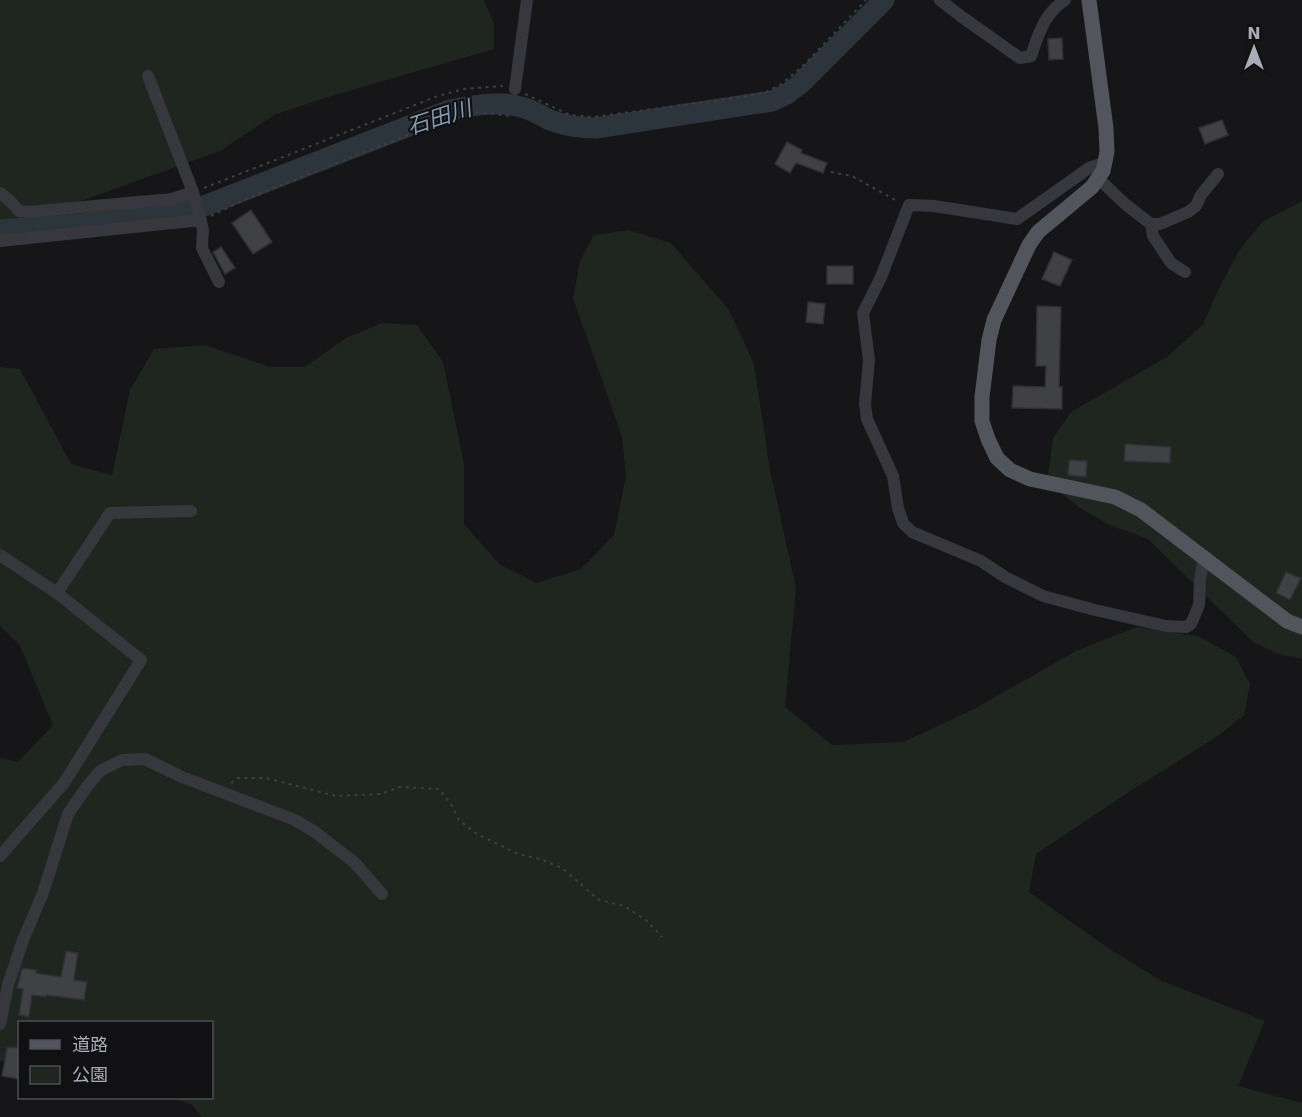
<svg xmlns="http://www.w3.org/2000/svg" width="1302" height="1117" viewBox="0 0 1302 1117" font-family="'DejaVu Sans','Noto Sans JP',sans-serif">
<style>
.green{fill:#1e261f}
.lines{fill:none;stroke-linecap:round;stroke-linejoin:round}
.river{stroke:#2c353c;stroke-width:21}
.building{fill:#404145;stroke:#303034;stroke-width:1.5}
.path{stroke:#3d3f44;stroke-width:2;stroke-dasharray:3 4.5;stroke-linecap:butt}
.minor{stroke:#37383d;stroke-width:12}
.major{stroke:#53555c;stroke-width:15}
.labels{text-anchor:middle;stroke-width:4.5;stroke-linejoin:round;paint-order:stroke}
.water-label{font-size:22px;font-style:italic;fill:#7f9bb3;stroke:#111113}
</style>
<rect width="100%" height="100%" fill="#161618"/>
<path class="green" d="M0,0H484L494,24V49L338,94L276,114L220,151L6,228L0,220Z
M1302,201V659L1278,654L1253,642L1148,539L1110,525L1080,508L1047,482L1053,438L1071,412L1167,357L1203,324L1217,293L1238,252L1263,221Z
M629,230L671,243L729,310L754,364L770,470L796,588L785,707L832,745L904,742L976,708L1076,651L1137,627L1198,636L1236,657L1250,684L1244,715L1218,736L1132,790L1036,854L1029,892L1111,950L1162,981L1265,1021L1238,1086L1302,1103V1117H202L191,1104L171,1098H212V1022H20L19,1059L0,1061V758L18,762L53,725L20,646L0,626V367L20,369L71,464L112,475L130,390L154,349L205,345L270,367H305L346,338L382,323L417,325L443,362L464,464V524L499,564L536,583L581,569L614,535L626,476L622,437L573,298L580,261L594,235Z"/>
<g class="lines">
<path class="river" d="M0,230L80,224L164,214L204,206L450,110C475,105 500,100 525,108C534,111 542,116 550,120C565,126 580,128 596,128L772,101L787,94L800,84L884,0"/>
</g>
<path class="building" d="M1062,38L1063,59L1049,60L1048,39Z
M1222,120L1228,135L1205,144L1199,128Z
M787,142L802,150L801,153L827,163L823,173L796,163L790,173L775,164Z
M251,210L272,242L253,254L232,223Z
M221,247L235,268L225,274L213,252Z
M1054,252L1072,260L1060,286L1042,279Z
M827,266H853V284H827Z
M808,302L825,304L823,324L806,322Z
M1037,306L1061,307L1059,387H1062V409L1012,408L1013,386L1045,387L1046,366H1036Z
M1125,444L1171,447L1170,463L1124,461Z
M1069,460L1087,461L1086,477L1068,475Z
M1286,572L1301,578L1290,600L1276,593Z
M66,951L78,953L74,980L87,982L84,1000L46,995V997L32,995L29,1017L19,1015L23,989L17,988L22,968L37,970L36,973L61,977Z
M7,1047L20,1048V1079L2,1076Z"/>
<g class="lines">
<path class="path" d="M525,94L570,115L594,117L748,96L766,92L780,85L803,66L866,0
M831,172L852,176L897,201
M204,188L438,96L463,89L503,86
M211,216L246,199L456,116L480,112L509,116
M231,783L238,778H266L336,796L381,794L399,787L439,789L451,804L459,820L477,834L518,854L540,859L562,868L599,900L624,906L646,920L662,937"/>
<path class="minor" d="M940,0L962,17L1020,58L1031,56C1039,33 1044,14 1065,0
M148,76L193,192L203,230L202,248L219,282
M515,89L527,0
M1104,163L1089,168L1017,219L934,206L909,205L881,277L863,313L869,360L865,404L867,419L893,476L898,508L903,523L912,532L981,561L1005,577L1043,596L1095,610L1166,626L1186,627L1191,624L1199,605L1200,579L1204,558
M1098,178L1125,204L1151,224H1160L1188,212L1196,206L1201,195L1218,174
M0,193L11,202L19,211L28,212L172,199L193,192
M1151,224L1153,236L1171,263L1185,272
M0,241L201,220
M0,555L57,593L141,660L64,783L0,856
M57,593L110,513L191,511
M0,1024L8,985L23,940L43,893L68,814L86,788L100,771L122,760L145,759L182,777L295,820L315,832L355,863L382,894"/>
<path class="major" d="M1089,0L1106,128L1107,152L1103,171L1092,187L1038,232L1029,245L994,320L989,340L982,397V421L988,439L997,458L1010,470L1030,479L1115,497L1141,510L1287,621L1302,627"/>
</g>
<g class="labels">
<g class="water-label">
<text transform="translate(439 117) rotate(-18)" y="8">石田川</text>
</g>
</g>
<rect x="18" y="1021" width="195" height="78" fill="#111113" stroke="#4d4f55" stroke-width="1.5"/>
<rect x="30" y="1040" width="30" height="9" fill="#53555c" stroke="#4d4f55" stroke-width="1.5"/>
<text x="72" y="1051" font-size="18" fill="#a8adb8">道路</text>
<rect x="30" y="1066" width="30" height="18" fill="#1e261f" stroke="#4d4f55" stroke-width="1.5"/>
<text x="72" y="1081" font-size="18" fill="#a8adb8">公園</text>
<g transform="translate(1254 48)" stroke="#111113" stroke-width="4.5" paint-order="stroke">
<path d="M0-4.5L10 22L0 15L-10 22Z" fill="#a8adb8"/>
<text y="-9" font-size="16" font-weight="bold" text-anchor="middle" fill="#a8adb8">N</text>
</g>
</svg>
